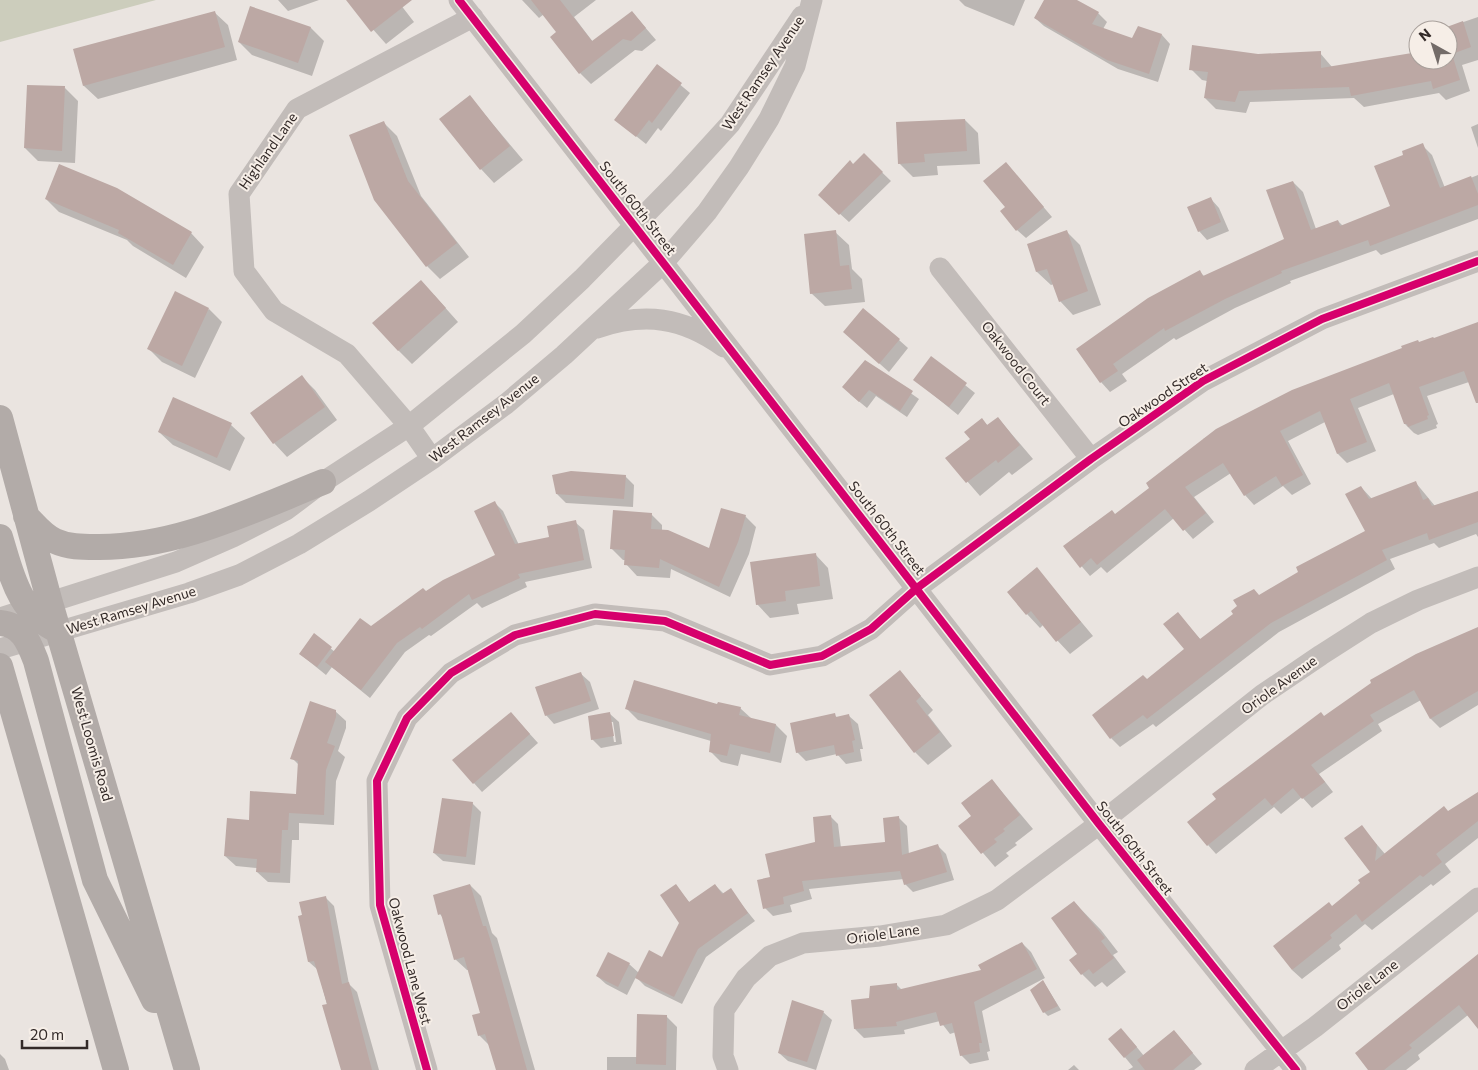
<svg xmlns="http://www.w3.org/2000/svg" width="1478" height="1070" viewBox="0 0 1478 1070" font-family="Commissioner,sans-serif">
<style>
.green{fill:#cccdbc}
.shadow{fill:#0003;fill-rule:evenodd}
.building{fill:#bca8a4}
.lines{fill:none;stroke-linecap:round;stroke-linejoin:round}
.minor{stroke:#c2bcb9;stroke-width:21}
.major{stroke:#b2aba8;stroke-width:26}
.cycleway-casing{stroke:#f6eee7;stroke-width:11}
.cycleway{stroke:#d6006c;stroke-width:8}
.labels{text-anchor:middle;stroke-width:4;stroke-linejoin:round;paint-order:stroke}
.street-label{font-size:14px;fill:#332a28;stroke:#f6eee7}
</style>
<rect width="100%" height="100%" fill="#eae4e0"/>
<path class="green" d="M0,0H156L0,42Z"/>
<path class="shadow" d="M278,0H319L288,11Z
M347,0H397L414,22L386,44Z
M522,0H596L574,17L593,42L632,12L656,40L642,51L635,50L591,84L580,73L558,33L544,14L539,18Z
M959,0H1025L1014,26L965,6Z
M1045,0H1073L1098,13L1107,22L1103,29L1132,39L1162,35L1170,44L1158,82L1118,69L1044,26L1035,18Z
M214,12L228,25L237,60L98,99L84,86L75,50Z
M1478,17V60L1462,65L1470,91L1446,100L1439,93L1364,107L1354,98L1250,102L1246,113L1216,109L1205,98L1207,81L1202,80L1191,69L1258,55L1320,53L1332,67L1418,53V60H1448V30H1421L1441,23L1446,28Z
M311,28L324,41L312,76L252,55L239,42Z
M658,66L690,93L661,131L658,128L646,144L616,120Z
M65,88L78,101L75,163L38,161L25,148Z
M470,97L523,160L494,183L481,169Z
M965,120L978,133L980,164L937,166L938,175L913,177L899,163Z
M384,123L397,136L421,196L469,257L440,279L427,266Z
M1478,124V148L1471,127Z
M1422,145L1432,155L1445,188L1478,175V219L1381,255L1376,250L1290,281L1291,283L1235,308L1176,340L1174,338L1122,374L1127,381L1110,392L1101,382L1078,349L1200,272L1205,277L1286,240L1293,182L1303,192L1316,229L1338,221L1343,226L1392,207L1405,155Z
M864,155L891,181L849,222L828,203L853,165Z
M1006,163L1052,217L1026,238L1017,230L1006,207Z
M46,199L191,233L204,247L186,278L133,246L127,240L59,212Z
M1211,199L1219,208L1229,231L1207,240L1199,231Z
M1066,231L1080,245L1101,305L1073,315L1060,301L1054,284L1051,285L1037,272L1028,245Z
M835,232L849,245L852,269L862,279L865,302L825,306L811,293Z
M434,295L458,322L412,364L398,350Z
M209,309L222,322L195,378L162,362L149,349Z
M1478,323V403L1469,382L1427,396L1438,424L1436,425L1437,428L1418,435L1414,433L1405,424L1394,394L1358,408L1376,451L1347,463L1338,454L1325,422L1288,441L1311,484L1292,495L1283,486L1254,505L1245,495L1231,473L1194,497L1214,522L1193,539L1174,518L1107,573L1101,567L1090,576L1065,547L1090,526L1093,528L1116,515L1151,488L1204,441L1203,439L1293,391Z
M844,332L899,340L908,348L889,372Z
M931,358L975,393L958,415L915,380Z
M865,361L919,399L907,417L876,396L867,408L850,394Z
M302,377L315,390L337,420L287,457L274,443Z
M174,399L231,425L245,438L230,471L173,445L159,432Z
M998,418L1033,459L1012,475L1009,472L980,496L947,458L971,439L982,419L988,426Z
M625,476L634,485L633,507L566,503L557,494Z
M1416,483L1435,506L1478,492V537L1476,534L1439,548L1434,543L1390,559L1395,569L1279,632L1156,727L1153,724L1120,747L1111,738L1147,680L1186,650L1178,614L1201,640L1260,596L1367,532L1361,487L1372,499Z
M495,503L503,511L519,545L551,538L575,522L584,530L592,568L525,582L527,587L482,608L477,603L431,636L429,635L405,652L370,698L332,667L326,675L300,654L314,635L335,652L426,593L497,556Z
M651,514L662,525V531L710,550L745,516L756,527L749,554L730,597L671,569L670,578L637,576L626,564V560H623L611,548Z
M815,554L828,568L833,599L797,604L799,614L770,618L757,604Z
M1037,569L1093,636L1070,654L1043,625L1040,628L1027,614Z
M1478,630V705L1440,728L1431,719L1421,700L1378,724L1382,731L1319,774L1333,792L1312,808L1302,797L1281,814L1274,807L1216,854L1208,845L1324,717Z
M900,672L933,710L928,715L952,746L928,765L915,752Z
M581,674L590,682L599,709L554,724L546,715Z
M718,706L740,708L752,719L776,725L787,736L781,763L741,754L738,766L721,762L710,751L711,741L638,720L627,709Z
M335,711L346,721V728L338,751L345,757L336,781L334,825L299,823V840H292L290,883L268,882L257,872V868L236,866L225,856L250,822L297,795L299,765L292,758Z
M610,714L619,722L622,744L601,748L592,739ZM611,722H613L616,742H614Z
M834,715L838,718L849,716L858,724L863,749H860L862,761L846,764L837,754L806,761L797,752Z
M519,722L538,743L482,792L453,760Z
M992,780L1033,829L1015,843L1017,845L1006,853L1009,856L995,867L960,826L973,816Z
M1478,793V838L1445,864L1451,872L1433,886L1431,884L1372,930L1365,924L1339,945L1341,949L1302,979L1292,970L1332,907L1362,883L1372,873L1362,827L1385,854Z
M472,803L481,812L475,865L443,861L434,853Z
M830,816L838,824L841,848L886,843L899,818L907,826L909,855L938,846L946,854L954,880L913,892L905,884L904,879L809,889L812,899L790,905L792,912L773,916L765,908L772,878L817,843Z
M470,885L481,896L492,933L497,938L535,1070H497L490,1046L479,1035L482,1014L469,970H467L455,959L443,918L440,914Z
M675,885L690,903L715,885L724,894L730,890L755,921L706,957L682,1004L645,986L636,977L627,995L606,984L597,976L629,964L639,973L663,958L681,923Z
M325,897L334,906L349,984L357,992L379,1070H344L318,970L309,962L299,917Z
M1074,902L1101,930L1118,952L1113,955L1126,972L1107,987L1102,982L1095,987L1082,974Z
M1022,943L1031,952L1045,978L982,1011L990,1051L987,1052L989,1060L970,1064L961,1055L956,1032L950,1034L940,1021L904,1030L905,1034L864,1038L855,1029L871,999L896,984L902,990L983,971Z
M1478,955V1027L1468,1015L1418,1055L1420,1059L1406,1070H1370L1357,1053Z
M1043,981L1061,1010L1048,1016L1044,1012Z
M793,1002L823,1012L832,1020L816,1070L788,1061L779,1053Z
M666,1016L677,1027L676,1070H607V1057H638Z
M1174,1031L1202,1064L1194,1070H1128L1133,1067L1110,1039L1131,1040L1144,1056Z
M0,1054L5,1059L9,1070H0Z
M1074,1065L1079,1070H1068Z"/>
<path class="building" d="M346,0H412L371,32Z
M531,0H560L592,41L632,11L646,28L631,41L623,39L579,74L550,37L556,32Z
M1044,0H1077L1099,12L1092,24L1132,38L1138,26L1162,34L1149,74L1107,60L1034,18Z
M250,6L311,27L298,63L238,42Z
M215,11L225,47L83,86L73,49Z
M1463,21L1471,47L1452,54L1460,80L1433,89L1431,81L1351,96L1349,87L1239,91L1235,102L1204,98L1208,72L1189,70L1192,45L1258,54L1321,51V68L1418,52V60H1448V30H1418V43L1414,31L1442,22L1444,28Z
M657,64L682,83L652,123L649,120L636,137L614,120Z
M27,85L65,86L62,151L24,148Z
M470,95L510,146L480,170L439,119Z
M965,119L967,151L924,154L925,162L898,164L896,122Z
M384,121L408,181L457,243L426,267L374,200L349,135Z
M1423,143L1440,188L1471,176L1478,194V205L1370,246L1368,240L1281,271L1282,273L1225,299L1165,331L1164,328L1113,364L1118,371L1100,383L1076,349L1148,298L1200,270L1203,276L1284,239L1266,190L1293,181L1311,230L1338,220L1340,226L1390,206L1374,166L1403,155L1402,151Z
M864,153L883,172L839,215L818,195L850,160L853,164Z
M1006,162L1044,207L1016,231L1000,211L1005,207L983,181Z
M59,164L117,188L192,232L173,265L118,233L119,230L45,199Z
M1211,197L1221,222L1198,232L1187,207Z
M836,230L840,266L849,265L852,289L810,294L804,234Z
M1067,230L1088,291L1059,302L1047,269L1036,272L1027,244Z
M421,280L446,308L398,351L372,323Z
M175,291L209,308L182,366L147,349Z
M863,308L900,339L879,364L843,332Z
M1478,322V403H1476L1464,371L1419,387L1429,415L1427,416L1428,419L1408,427L1407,424H1404L1389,383L1350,399L1367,442L1337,454L1320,411L1280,431L1303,475L1282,486L1276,476L1244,496L1223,463L1185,487L1206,513L1183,531L1165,509L1097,565L1091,558L1080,568L1063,546L1112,510L1115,514L1149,488L1146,483L1216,429L1292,390L1402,348L1401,346L1418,340L1419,342L1433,337L1434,338Z
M931,356L967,383L949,407L913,380Z
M865,360L913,391L900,411L869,390L859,402L842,387Z
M302,375L325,407L273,444L250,413Z
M173,397L232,423L217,458L158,432Z
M998,417L1020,445L998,463L996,460L966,483L945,458L970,439L964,432L982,418L987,425Z
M571,471L626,475L624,499L556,494L552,475Z
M1416,481L1423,500L1428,498L1432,506L1478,491V522L1429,540L1427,533L1382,550L1387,560L1271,623L1147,719L1143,715L1110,739L1092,715L1143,675L1147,679L1184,649L1163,624L1178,612L1200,639L1233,614L1231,611L1237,606L1233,600L1254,589L1259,595L1298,572L1296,567L1365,531L1345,494L1361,486L1369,499Z
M495,501L515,544L549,537L547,526L576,520L584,560L518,574L520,578L472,600L469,594L422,629L420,627L397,643L361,690L325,662L360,618L371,626L423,588L426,591L443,580L495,555L474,511Z
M721,508L746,515L738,542L719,587L660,559L659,568L624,565L625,550L610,549L613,510L652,513L651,529L668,530L709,548Z
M816,553L820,586L785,591L786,601L756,605L750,562Z
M1037,567L1081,622L1056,642L1031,611L1026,615L1007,592Z
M1478,627V691L1430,719L1414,690L1370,715L1374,721L1311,765L1325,782L1302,799L1293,788L1272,806L1265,798L1207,846L1187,822L1216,799L1212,794L1321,712L1324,716L1371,683L1370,680L1416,654Z
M314,633L332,647L317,667L299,654Z
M900,670L921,696L916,701L940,732L914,753L869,695Z
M581,672L591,701L545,716L535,687Z
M634,680L717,704L718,702L741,707L739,715L776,724L770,753L730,744L727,756L709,752L711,734L625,709Z
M310,701L336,710V717L327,743L335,746L326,770L324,815L289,813L288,830H282L280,873L256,872L257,859L224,856L227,818L249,820L250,791L296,794L298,761L290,759Z
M511,712L530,734L473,784L452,760Z
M610,712L614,736L591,740L588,716Z
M835,713L836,717L849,714L855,740L852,741L854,752L836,756L834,745L796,753L790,723Z
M992,779L1020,815L1003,829L1005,831L994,839L997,842L981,854L958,826L971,816L961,803Z
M1478,792V821L1436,854L1442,862L1423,877L1420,875L1362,922L1356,914L1330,935L1332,938L1292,970L1273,946L1329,902L1332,906L1360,883L1358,880L1370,872L1344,838L1362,825L1377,845L1375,861L1444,806L1448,811Z
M442,798L473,802L466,857L433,853Z
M831,815L834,847L885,842L883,818L899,816L902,855L938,844L947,872L904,885L900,871L802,881L804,891L783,897L784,904L763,909L757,880L770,877L765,854L815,842L813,817Z
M470,884L483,926H486L492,945L527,1070H496L485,1034L478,1036L472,1015L480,1013L464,957L454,960L441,914L438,915L433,895Z
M676,884L689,902L715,884L722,894L731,888L748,913L698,949L674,997L635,978L649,950L662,957L679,923L660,895Z
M326,896L342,984L349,982L372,1070H341L322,1005L327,1004L314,961L308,962L298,916L302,915L299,902Z
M1074,901L1105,938L1101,941L1114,958L1093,974L1089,969L1081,975L1069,960L1077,954L1051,918Z
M1022,942L1037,969L974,1002L982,1043H979L980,1052L960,1056L952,1023L940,1026L936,1012L896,1022L897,1026L854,1029L851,1000L869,998L870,986L897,983V990L981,970L978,965Z
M608,952L630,963L618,987L596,976Z
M1478,954V1029L1459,1005L1409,1045L1412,1048L1384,1070H1368L1355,1053Z
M1043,980L1058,1006L1043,1013L1030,990Z
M792,1000L824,1011L807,1062L778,1053Z
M637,1014L667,1015L666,1065L636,1064Z
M1121,1028L1137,1047L1124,1058L1108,1039Z
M1174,1030L1193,1053L1173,1070H1145L1137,1060Z"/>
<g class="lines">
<path class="minor" d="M459,0L1099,824L1296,1070
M940,268L1091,459
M597,328C644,312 683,317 724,347
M432,459L409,426L347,354L274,311L244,271L239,194L297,109L473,17
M0,618L176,562L233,537L286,510L323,482L409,426L523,334L582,279L679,180L730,124L802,16
M0,649L189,593L239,575L299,544L369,501L432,459L506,404L564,355L664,262L707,212L739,167L769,119L795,66L812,0
M427,1070L380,905L377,781L407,718L451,673L515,635L595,614L665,621L770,665L822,656L871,629L917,588L1091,459L1203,381L1322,319L1478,261
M728,1070L723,1056L724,1010L746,978L770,956L803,943L880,936L946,925L997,900L1099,824L1262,695L1321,655L1371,623L1418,600L1478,577
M1255,1070L1315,1027L1478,898"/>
<path class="major" d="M0,418L50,603L187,1070
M26,516C35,525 43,536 55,541C68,547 82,547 96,547C176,548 250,511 323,482
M0,537C12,576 18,612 59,631
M0,623C23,625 29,643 36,661L95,880L154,1000
M0,666L116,1070"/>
<defs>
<path id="cycleway" d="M459,0L1099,824L1296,1070
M427,1070L380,905L377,781L407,718L451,673L515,635L595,614L665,621L770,665L822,656L871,629L917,588L1091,459L1203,381L1322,319L1478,261"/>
</defs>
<use href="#cycleway" class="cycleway-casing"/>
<use href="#cycleway" class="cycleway"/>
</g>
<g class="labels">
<g class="street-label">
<text transform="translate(763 73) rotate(-56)" y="5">West Ramsey Avenue</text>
<text transform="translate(268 151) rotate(-55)" y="5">Highland Lane</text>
<text transform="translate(638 208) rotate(52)" y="5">South 60th Street</text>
<text transform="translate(1016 363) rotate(52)" y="5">Oakwood Court</text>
<text transform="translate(1163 395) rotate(-34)" y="5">Oakwood Street</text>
<text transform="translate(484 418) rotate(-38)" y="5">West Ramsey Avenue</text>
<text transform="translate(887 528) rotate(52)" y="5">South 60th Street</text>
<text transform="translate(131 610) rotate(-17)" y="5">West Ramsey Avenue</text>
<text transform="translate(1279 685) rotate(-36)" y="5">Oriole Avenue</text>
<text transform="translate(92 744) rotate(74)" y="5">West Loomis Road</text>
<text transform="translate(1135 848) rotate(52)" y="5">South 60th Street</text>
<text transform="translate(883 934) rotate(-8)" y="5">Oriole Lane</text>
<text transform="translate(410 961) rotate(75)" y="5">Oakwood Lane West</text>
<text transform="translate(1367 985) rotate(-38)" y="5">Oriole Lane</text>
</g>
</g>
<g transform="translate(1433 45) rotate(321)"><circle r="24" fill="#f6eee7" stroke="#a8a09b"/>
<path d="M0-4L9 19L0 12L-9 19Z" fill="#736b68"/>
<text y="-8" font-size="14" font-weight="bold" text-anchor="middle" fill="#332a28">N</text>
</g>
<path d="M22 1040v8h65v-8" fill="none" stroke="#332a28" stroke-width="2.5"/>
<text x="30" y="1040" font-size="15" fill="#332a28" stroke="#f6eee7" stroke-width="4" paint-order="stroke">20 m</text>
</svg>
